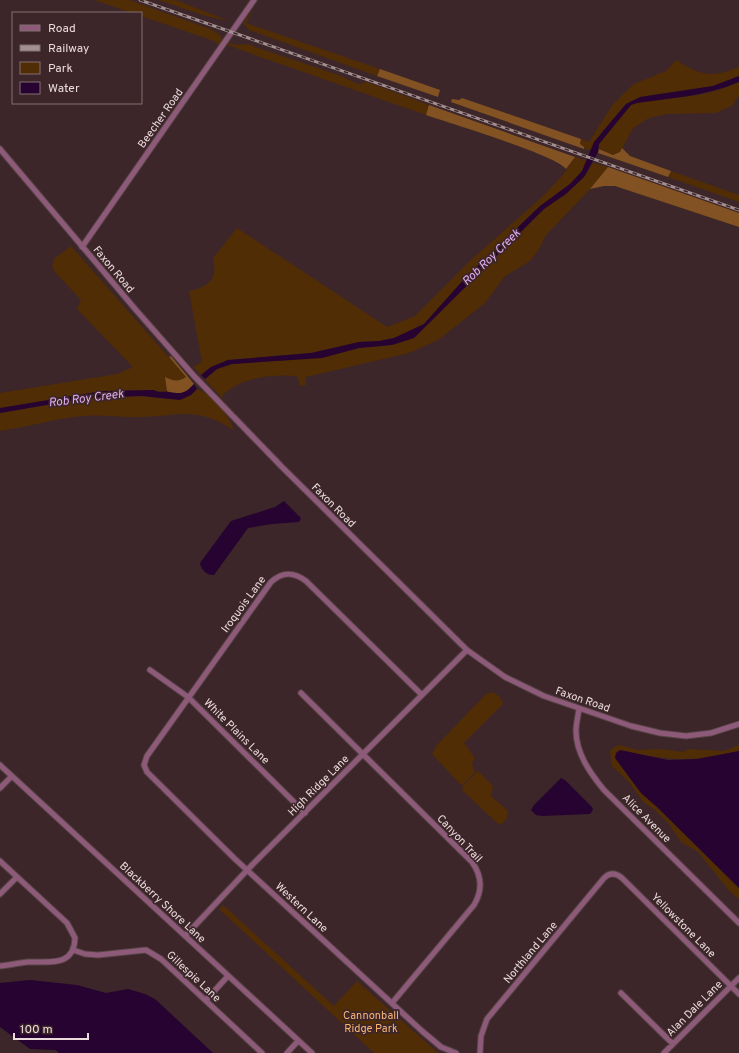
<svg xmlns="http://www.w3.org/2000/svg" width="739" height="1053" viewBox="0 0 739 1053" font-family="Overpass,sans-serif">
<style>
.green{fill:#512d05}
.forest{fill:#825222}
.water{fill:#260330}
.lines{fill:none;stroke-linecap:round;stroke-linejoin:round}
.minor-casing{stroke:#584346;stroke-width:7}
.minor{stroke:#8d5b79;stroke-width:5}
.rail-casing{stroke:#a28f91;stroke-width:3}
.rail{stroke:#3c2629;stroke-width:1.5;stroke-dasharray:4.5;stroke-linecap:butt}
.labels{text-anchor:middle;stroke-width:3.5;stroke-linejoin:round;paint-order:stroke}
.street-label{font-size:11px;fill:#ebdbdd;stroke:#3c2629}
.park-label{font-size:11px;fill:#fab575;stroke:#3c2629}
.water-label{font-size:12px;font-style:italic;fill:#e4aef6;stroke:#3c2629}
</style>
<rect width="100%" height="100%" fill="#3c2629"/>
<path class="green" d="M94,0H129L210,29L220,35L222,39L219,45L214,41L141,16V13H132Z
M158,0H176L229,21L206,16Z
M254,8L246,23L380,69L377,76L249,30L243,23Z
M228,43L237,45L247,44L341,76L358,84L367,82L429,105L426,115L252,54L228,45Z
M676,60C701,76 712,78 739,67V76L713,86L640,97L626,104L601,133L590,150L584,149V147L580,144L581,139L589,142L613,104L634,84L666,71Z
M739,82V95L732,106L715,113L667,114L649,118L633,128L620,152L613,155L598,148L599,144L632,104C654,98 676,99 697,95C712,93 725,88 739,82Z
M575,157L588,161L582,171L570,184L540,206L466,277L424,324L394,338L379,341L359,342L311,353L228,360L211,367L201,375L193,367L202,362L189,291C209,287 218,279 213,258L237,228L387,327L415,316L471,260L542,197L562,176Z
M593,163L608,167L597,182L546,235L539,249L530,261L505,276L485,303L438,340L409,353L306,377V385L300,386L297,376C271,374 241,377 222,396L226,402L205,380L217,369L232,364L322,357L359,348L392,345L414,338L544,209C563,192 580,187 593,163Z
M671,171L739,195V202L668,177Z
M71,246L186,377C179,382 173,381 165,378L167,392H158L154,390L103,391L0,408V393L117,374L133,367L77,309L81,300L54,271L52,266L54,259Z
M197,389C211,393 230,417 234,430C196,407 185,415 143,417C123,418 102,414 82,416C54,419 27,427 0,431V413L87,398L142,396L166,399L191,395Z
M493,692L500,697L503,704L464,743L475,758L472,763L475,772L463,785L460,784L432,754L437,745L486,694Z
M620,745L637,750L662,749L683,752L688,749L724,751L739,745V751C697,762 667,761 625,751L615,758L641,793L657,807L739,888V899L730,892L698,852L681,842L669,824L655,810L643,802L629,782L612,766L610,751L616,746Z
M478,771L493,786L491,796L508,811L507,818L502,824L497,823L462,790L463,786Z
M223,905L334,1006L357,981L438,1053H374L219,909Z"/>
<path class="forest" d="M380,69L440,90L438,97L377,76Z
M462,98L581,139L580,144L584,147V149L451,102L452,99L459,100Z
M429,105L575,157L566,169C556,155 449,123 426,115Z
M622,148L630,156L671,171L668,177L598,153L599,149L613,155L620,152Z
M608,167L739,213V227L615,186H604L590,189Z
M171,356L194,384C187,392 178,397 167,391L165,377C173,381 179,382 186,377L169,357Z"/>
<path class="water" d="M739,76V82C706,96 672,98 637,103L631,105L599,144L598,152L584,177L566,194L544,209L414,338L392,345L359,348L322,358L232,364L217,369L205,379L201,375L211,367L228,360L311,353L359,342L379,341L394,338L424,324L466,277L540,206L570,184L582,171L594,142L626,104L640,97L713,86Z
M194,384L197,389L191,395L180,400L142,396L87,398L0,413V408L103,391L154,390C159,393 163,391 169,392C182,394 185,394 194,384Z
M284,501L301,518L299,522L272,524L248,528L214,575C208,576 201,570 200,563L231,521L275,507Z
M620,750L668,760L697,759L739,751V888L657,807L641,793L615,758L616,753Z
M561,778L565,780L592,807L593,810L590,814L542,816L536,815L531,810L534,805Z
M30,980L77,985L106,993L128,989L145,994L155,999L213,1053H59L56,1050L30,1049L0,1027V983Z"/>
<g class="lines">
<defs>
<path id="minor" d="M0,149L136,310L194,376L282,467L467,650L505,677L544,696L631,726L660,733L686,736L711,733L739,724
M82,247L254,0
M150,670L188,697L305,813
M301,693L472,862C482,876 483,890 474,905L392,1003
M422,695L306,581C294,572 283,571 271,582L147,756L144,765L147,772L235,859L422,1031L441,1047L456,1053
M579,709C578,716 576,724 576,731C576,753 590,773 604,790L739,923
M0,765L312,1053
M0,788L12,776
M0,861L67,923L75,938C74,968 48,961 28,962C19,963 9,965 0,966
M0,894L17,877
M185,936L252,865L467,650
M73,950L85,954L98,955L146,950L161,959L262,1053
M621,993L673,1044
M206,1000L228,976
M287,1053L298,1041
M480,1053L481,1036L487,1019L604,878C610,872 616,873 622,878L739,994
M664,1053L739,978"/>
</defs>
<use href="#minor" class="minor-casing"/>
<use href="#minor" class="minor"/>
<defs>
<path id="rail" d="M140,0L739,210"/>
</defs>
<use href="#rail" class="rail-casing"/>
<use href="#rail" class="rail"/>
</g>
<g class="labels">
<g class="street-label">
<text transform="translate(160 118) rotate(-55)" y="4">Beecher Road</text>
<text transform="translate(114 269) rotate(50)" y="4">Faxon Road</text>
<text transform="translate(334 505) rotate(45)" y="4">Faxon Road</text>
<text transform="translate(243 604) rotate(-54)" y="4">Iroquois Lane</text>
<text transform="translate(583 699) rotate(19)" y="4">Faxon Road</text>
<text transform="translate(237 731) rotate(45)" y="4">White Plains Lane</text>
<text transform="translate(318 785) rotate(-45)" y="4">High Ridge Lane</text>
<text transform="translate(647 818) rotate(45)" y="4">Alice Avenue</text>
<text transform="translate(460 838) rotate(47)" y="4">Canyon Trail</text>
<text transform="translate(163 902) rotate(43)" y="4">Blackberry Shore Lane</text>
<text transform="translate(302 907) rotate(43)" y="4">Western Lane</text>
<text transform="translate(684 925) rotate(45)" y="4">Yellowstone Lane</text>
<text transform="translate(530 952) rotate(-50)" y="4">Northland Lane</text>
<text transform="translate(194 976) rotate(43)" y="4">Gillespie Lane</text>
<text transform="translate(694 1008) rotate(-45)" y="4">Alan Dale Lane</text>
</g>
<g class="park-label">
<text x="371" y="1019">Cannonball<tspan x="371" dy="13">Ridge Park</tspan></text>
</g>
<g class="water-label">
<text transform="translate(491 257) rotate(-44)" y="4">Rob Roy Creek</text>
<text transform="translate(86 398) rotate(-7)" y="4">Rob Roy Creek</text>
</g>
</g>
<rect x="12" y="12" width="130" height="92" fill="#3c2629" stroke="#826e71"/>
<rect x="20" y="25" width="20" height="6" fill="#8d5b79" stroke="#826e71"/>
<text x="48" y="32" font-size="12" fill="#ebdbdd">Road</text>
<rect x="20" y="45" width="20" height="6" fill="#a28f91" stroke="#826e71"/>
<text x="48" y="52" font-size="12" fill="#ebdbdd">Railway</text>
<rect x="20" y="62" width="20" height="12" fill="#512d05" stroke="#826e71"/>
<text x="48" y="72" font-size="12" fill="#ebdbdd">Park</text>
<rect x="20" y="82" width="20" height="12" fill="#260330" stroke="#826e71"/>
<text x="48" y="92" font-size="12" fill="#ebdbdd">Water</text>
<path d="M14 1033v6h74v-6" fill="none" stroke="#ebdbdd" stroke-width="2"/>
<text x="20" y="1033" font-size="12" fill="#ebdbdd" stroke="#3c2629" stroke-width="3" paint-order="stroke">100 m</text>
</svg>
